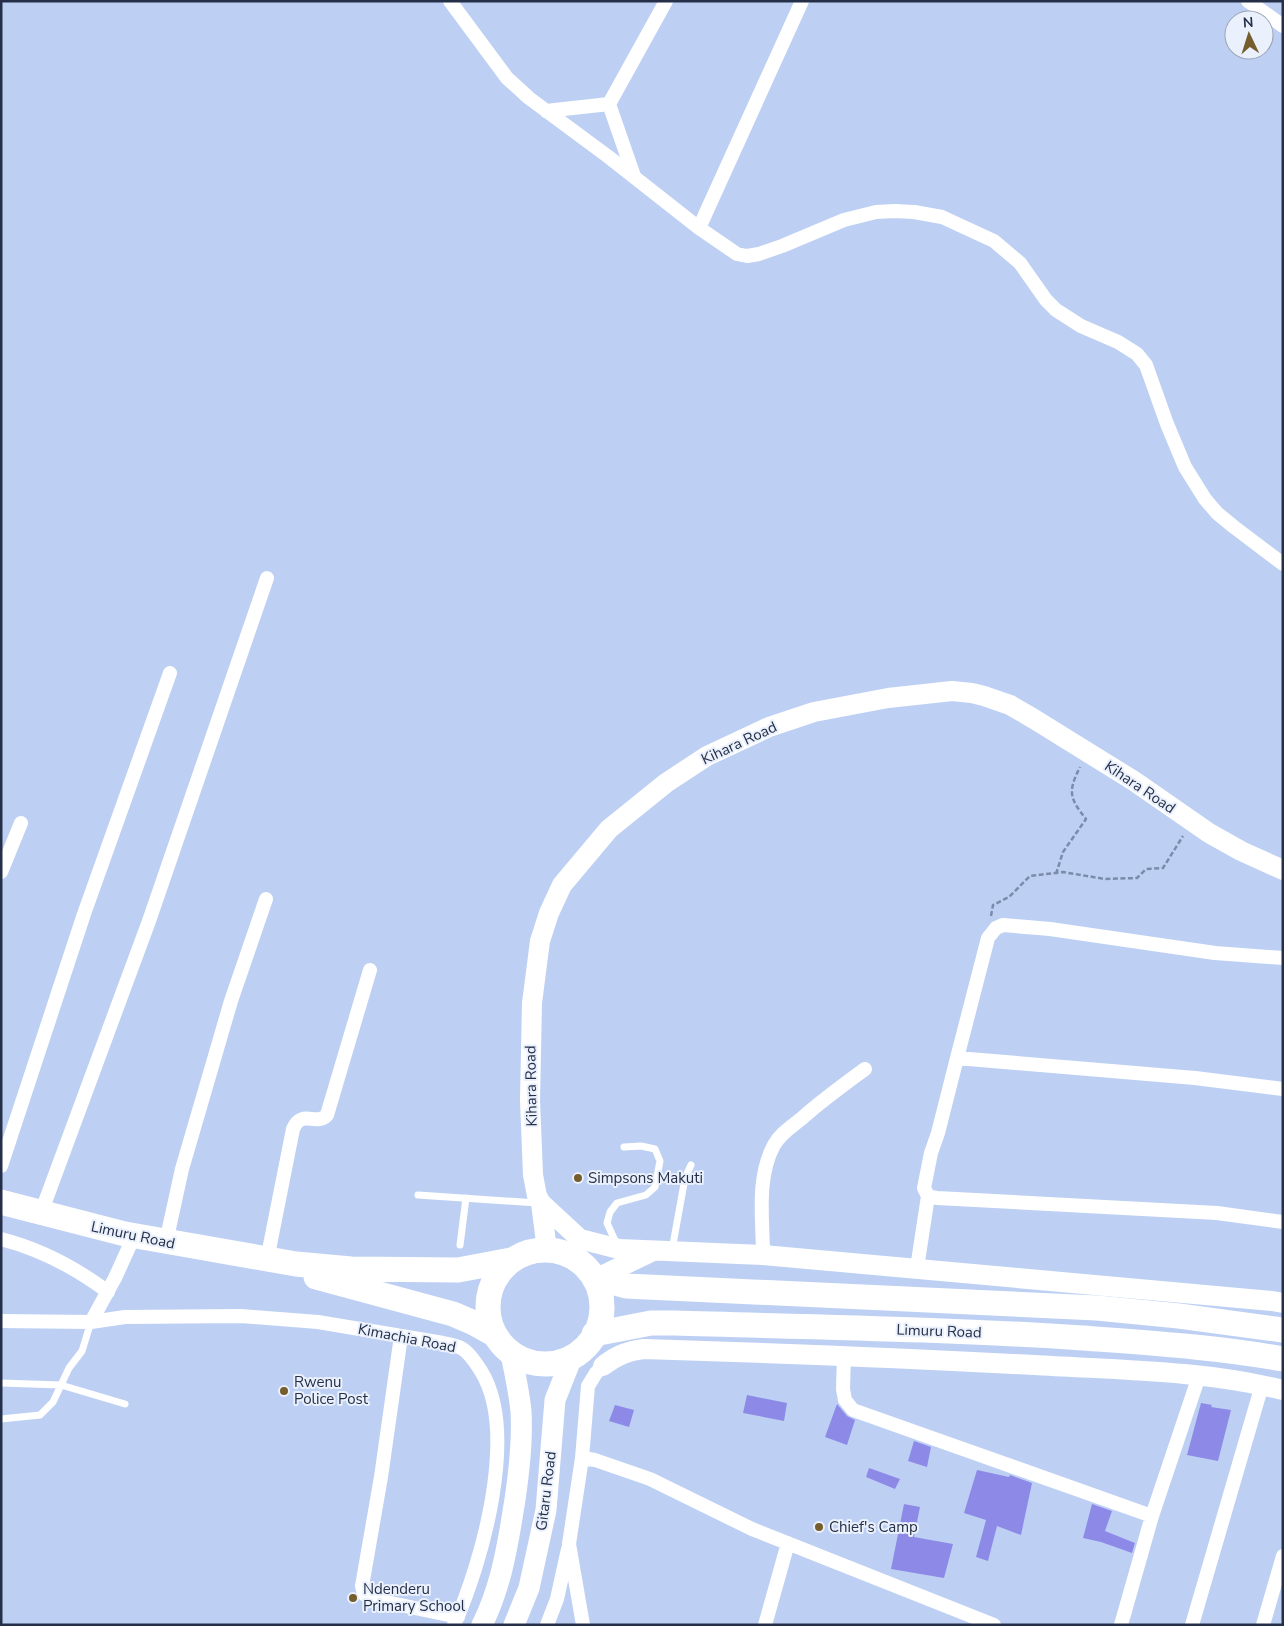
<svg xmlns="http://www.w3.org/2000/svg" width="1284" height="1626" viewBox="0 0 1284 1626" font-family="'Nunito Sans',sans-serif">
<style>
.building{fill:#8d8ae7}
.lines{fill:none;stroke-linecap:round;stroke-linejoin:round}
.path{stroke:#7c8baa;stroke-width:2.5;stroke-dasharray:5 2.5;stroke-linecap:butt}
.lane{stroke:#fff;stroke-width:7}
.street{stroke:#fff;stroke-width:14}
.secondary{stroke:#fff;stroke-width:20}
.primary{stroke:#fff;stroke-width:21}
.highway{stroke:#fff;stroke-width:25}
.poi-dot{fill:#755d2d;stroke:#eaf1fd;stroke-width:2}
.labels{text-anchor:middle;stroke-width:4;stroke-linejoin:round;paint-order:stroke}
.street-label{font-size:15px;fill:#253048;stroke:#eaf1fd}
.poi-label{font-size:15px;fill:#253048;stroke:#eaf1fd;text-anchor:start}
</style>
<rect width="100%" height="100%" fill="#bdd0f4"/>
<path class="building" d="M747,1395L787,1403L784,1421L743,1413Z
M1201,1403L1212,1405L1211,1407L1231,1410L1218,1461L1187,1455Z
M837,1404L847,1416L855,1420L847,1445L825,1437Z
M615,1405L634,1410L629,1427L609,1421Z
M914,1441L931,1447L927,1467L908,1461Z
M869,1468L900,1479L895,1489L866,1477Z
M977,1470L1009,1477L1010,1475L1032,1483L1021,1535L997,1526L988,1561L976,1557L986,1520L964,1513Z
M904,1504L920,1507L914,1537L953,1544L944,1578L891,1569Z
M1092,1504L1112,1511L1105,1531L1135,1543L1132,1553L1101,1542L1083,1538Z"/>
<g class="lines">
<path class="path" d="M1056,874L1063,852L1086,819C1069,798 1068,791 1080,767
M991,916L993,905L1009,897L1030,876L1063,872L1105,879L1137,878L1146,869L1163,868L1183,836"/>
<path class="lane" d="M418,1195L537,1203
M460,1245L466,1198
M617,1245L607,1223L610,1212L617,1203L646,1195L655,1187L660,1161L655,1149L641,1146L624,1147
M672,1250L685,1178L691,1165
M1,1383L61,1385L125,1404
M1,1419L40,1415L53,1402L69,1368L82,1351L91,1322"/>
<path class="street" d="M450,1L507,78L529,98L610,158L699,228L737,254L747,256L759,254L782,246L844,220L876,212L895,211L914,212L942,217L994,241L1020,263L1046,300L1056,310L1081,326L1118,342L1137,354L1146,365L1167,424L1185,467L1205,499L1217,513L1234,527L1283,564
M1248,1L1283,26
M546,111L609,104
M634,176L609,104L666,1
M699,228L802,1
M1,872L21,823
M957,1058L988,938L996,928L1003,925L1050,929L1215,953L1283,958
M1283,1089L1195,1078L957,1058L938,1133L931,1153L924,1188L928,1196L937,1198L1217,1213L1283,1222
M1,1166L84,914L170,673
M41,1213L149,921L267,578
M1,1239C40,1249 76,1268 108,1292
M166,1242L182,1169L231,1001L266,899
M763,1255C763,1220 756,1178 774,1145C780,1134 791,1127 801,1119C821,1101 843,1085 865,1069
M267,1260L293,1129C302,1108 316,1127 327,1115L370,970
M917,1268L928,1196
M1,1321L91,1322L125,1317L241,1316L318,1322L443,1343C448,1344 456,1345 461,1348C469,1352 476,1363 481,1371C519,1432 482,1563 454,1625
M91,1322L115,1278L134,1236
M401,1336L381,1477L362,1586L364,1594L372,1599L458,1617
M844,1355L843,1389L845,1400L853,1410L1152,1516
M582,1458L595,1460L650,1479L752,1529L994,1625
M547,1625L557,1599L568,1549
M583,1625L569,1544L582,1458L588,1386L596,1373L603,1366
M765,1625L788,1543
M1121,1625L1152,1516L1199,1376
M1192,1625L1262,1385
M1263,1625L1283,1556"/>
<path class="secondary" d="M541,1203L580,1239L619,1249L763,1255L1272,1301L1283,1303
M547,1250L541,1203L537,1196L533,1175L530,1100L532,1003L540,941L549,913L562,885L609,829L666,783L707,756L769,727L814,712L888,698L952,691L972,693L984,696L1010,705L1034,719L1134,781L1209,833L1241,851L1283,870
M597,1278L651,1252
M603,1366C617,1355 628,1351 644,1349C775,1353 904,1358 1034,1365C1117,1370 1202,1370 1283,1390"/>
<path class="primary" d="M482,1625C499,1591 506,1555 512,1518C518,1483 523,1447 521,1411C519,1392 515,1373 511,1354
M514,1625L529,1588L546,1510L555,1400L572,1357"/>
<path class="highway" d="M1,1202L125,1234L296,1264L351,1269L458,1270L511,1260
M488 1307a57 57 0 1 1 114 0a57 57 0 1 1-114 0Z
M316,1277L453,1314L474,1323L492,1333
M597,1278L626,1286L1097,1308L1179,1316L1283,1330
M594,1334L651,1323H674C811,1327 947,1329 1083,1338C1150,1343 1217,1347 1283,1359"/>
</g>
<g class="poi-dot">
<circle cx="578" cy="1178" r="5"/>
<circle cx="284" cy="1391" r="5"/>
<circle cx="819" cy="1527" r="5"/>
<circle cx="353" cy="1598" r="5"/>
</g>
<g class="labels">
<g class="street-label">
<text transform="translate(739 743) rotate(-25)" y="5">Kihara Road</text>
<text transform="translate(1140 787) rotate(34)" y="5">Kihara Road</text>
<text transform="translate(531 1086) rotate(-91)" y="5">Kihara Road</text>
<text transform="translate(133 1235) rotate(12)" y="5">Limuru Road</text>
<text transform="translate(939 1331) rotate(2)" y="5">Limuru Road</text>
<text transform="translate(407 1338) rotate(11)" y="5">Kimachia Road</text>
<text transform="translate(546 1491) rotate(-83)" y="5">Gitaru Road</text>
</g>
<g class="poi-label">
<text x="588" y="1183">Simpsons Makuti</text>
<text x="294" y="1387">Rwenu<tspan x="294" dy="17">Police Post</tspan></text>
<text x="829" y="1532">Chief's Camp</text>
<text x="363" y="1594">Ndenderu<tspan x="363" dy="17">Primary School</tspan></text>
</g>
</g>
<rect width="1284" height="1626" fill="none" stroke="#253048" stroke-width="5"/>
<g transform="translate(1249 35) rotate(356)"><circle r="24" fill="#eaf1fd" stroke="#9ba4b5"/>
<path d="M0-4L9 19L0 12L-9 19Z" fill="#755d2d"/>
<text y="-8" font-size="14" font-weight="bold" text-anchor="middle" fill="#253048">N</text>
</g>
</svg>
